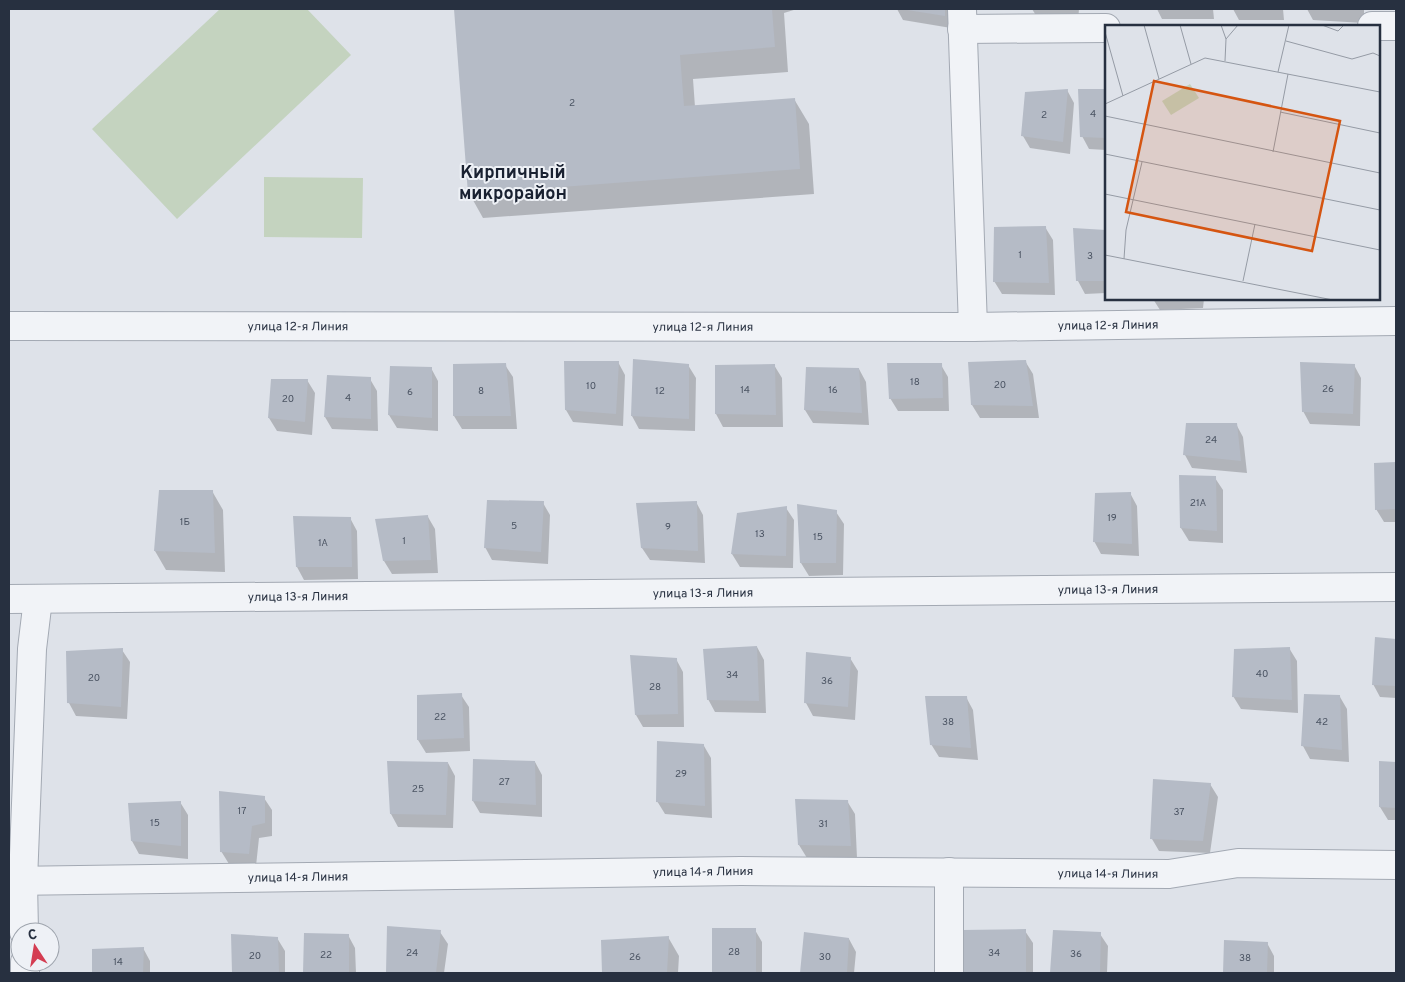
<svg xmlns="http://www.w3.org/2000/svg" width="1405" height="982" viewBox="0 0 1405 982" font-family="Overpass,sans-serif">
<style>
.green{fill:#c4d3bf}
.shadow{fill:#0003}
.building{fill:#b5bbc6}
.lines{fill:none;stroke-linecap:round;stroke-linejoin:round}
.minor-casing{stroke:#a3a9b3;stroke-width:30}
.minor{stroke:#f1f3f7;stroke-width:28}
.labels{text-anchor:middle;stroke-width:4;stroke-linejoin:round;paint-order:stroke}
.number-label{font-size:10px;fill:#4a5362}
.street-label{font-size:12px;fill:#273040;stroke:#eef1f6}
.district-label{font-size:18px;font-weight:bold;fill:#192131;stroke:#eef1f6}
.inset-road{fill:none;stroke:#959ba5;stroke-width:1}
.view{fill:#d55511;fill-opacity:0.15;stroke:#d55511;stroke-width:2.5}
.inset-edge{fill:none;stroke:#273040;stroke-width:2.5}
</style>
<rect width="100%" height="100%" fill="#dee2e9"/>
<path class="green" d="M220,9H307L351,55L177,219L92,129Z
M264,177L363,178L362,238L264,237Z"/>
<path class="shadow" d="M455,9H797L784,13L788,72L693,79L695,107L794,99L809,124L814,194L483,218L469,193Z
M897,9H952L951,28L903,20Z
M1032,9H1079L1078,21L1037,17Z
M1157,9H1213L1214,19H1162Z
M1233,9H1283L1284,20H1239Z
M1307,9H1364V23L1313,20Z
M1067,90L1074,103L1070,154L1030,148L1023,136Z
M1106,90V150L1089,149L1082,136L1080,91Z
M1045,227L1053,240L1055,295L1002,294L994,281Z
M1074,229L1106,231V293L1085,294L1078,281Z
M1153,299H1204L1203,308L1160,310Z
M1025,361L1033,374L1039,418H980L972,405L970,363Z
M618,362L625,375L623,426L573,422L566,410Z
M505,365L513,377L517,429H462L454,416Z
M688,365L696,378L695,431L639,429L632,416Z
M774,365L782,378L783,427H723L716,414Z
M941,365L948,377L949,411H898L890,398Z
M1354,365L1361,378L1360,426L1310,424L1303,411Z
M431,368L438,381V431L397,428L389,415Z
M859,369L866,382L869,425L813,423L805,410Z
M370,379L377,391L378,431L332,429L325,417Z
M307,380L315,393L312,435L277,431L269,418Z
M1236,424L1243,437L1247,473L1192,468L1185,455Z
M1396,463V522H1384L1376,509V464Z
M1215,478L1223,490V543L1189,541L1181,528Z
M212,491L223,510L225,572L166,570L155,551Z
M1130,493L1137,506L1139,556L1101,554L1094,541Z
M696,502L703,515L705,563L650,560L642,548Z
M543,503L550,515L548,564L492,560L485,547Z
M798,506L836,512L844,524L843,575L809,576L801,563Z
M786,508L794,520L793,568L740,567L732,554Z
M294,517L350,518L357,531L358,579L304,580L297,567Z
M428,517L435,529L438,573L392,574L384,561Z
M1376,638L1396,640V698L1380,697L1373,684Z
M757,647L764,660L766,713L715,712L708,699Z
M1289,648L1297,661L1298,713L1241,709L1233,696Z
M122,650L130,662L127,719L76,716L69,703Z
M850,658L858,671L855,720L813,716L806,703Z
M676,659L683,672L684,727H643L636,715Z
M461,695L469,707L470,751L426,753L418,740Z
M1305,695L1340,697L1347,709L1349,762L1310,759L1303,746Z
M966,697L973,710L978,760L939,757L931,744Z
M704,746L711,758L712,818L665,814L657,801Z
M535,762L542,775V817L480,813L473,801Z
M1380,762L1396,763V820H1388L1380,807Z
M448,763L455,776L453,828L398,827L391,814Z
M1210,784L1218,797L1210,853L1159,851L1152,839Z
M264,798L272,810V836L259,838L256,866L229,864L221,851Z
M847,801L855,814L857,858H807L799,845Z
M180,802L188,815V859L139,854L132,841Z
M389,927L440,932L448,944L444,973H387Z
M714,930H755L762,942V973H713Z
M1025,931L1033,943V973H964V932Z
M1054,931L1100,934L1108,946L1107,973H1051Z
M806,933L849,939L856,952L854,973H802Z
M305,935H348L355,948L356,973H304Z
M232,936L277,938L285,951V973H234Z
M668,937L679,956L678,973H603L602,941Z
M1225,942L1267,943L1274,956V973H1224Z
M143,948L150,961V973H93L94,950Z"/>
<path class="building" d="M454,9H772L775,47L680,55L684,106L795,98L800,169L468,194Z
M907,9H945V16L907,10Z
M1068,89L1063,142L1021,136L1025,92Z
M1078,89H1106V138L1080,137Z
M1046,226L1049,283L993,282L994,227Z
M1073,228L1106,230V281H1076Z
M633,359L689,364V419L631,416Z
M1026,360L1033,406L971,405L968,362Z
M564,361H619L616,414L565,410Z
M1300,362L1355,364L1353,414L1302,412Z
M506,363L511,416H453V364Z
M887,363H942L943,398L889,399Z
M775,364L776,415L715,414V365Z
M390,366L432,367V418L388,415Z
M806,367L859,368L862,413L804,410Z
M327,375L371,377V419L324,417Z
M271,379H308L305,422L268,418Z
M1186,423H1237L1241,461L1183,455Z
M1396,462V509L1375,510L1374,463Z
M1179,475L1216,476L1217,531L1180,528Z
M159,490H213L215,553L154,551Z
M1131,492L1132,544L1093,542L1095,493Z
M487,500L544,501L541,552L484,548Z
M697,501L698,551L641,548L636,503Z
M797,504L837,510L836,563H800Z
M787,506L786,556L731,554L737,513Z
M428,515L431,560L383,561L375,519Z
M293,516L351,517L352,567H296Z
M1375,637L1396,639V686L1372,685Z
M757,646L759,701L707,700L703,649Z
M1290,647L1292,700L1232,697L1234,649Z
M123,648L121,707L67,703L66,651Z
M806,652L851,657L848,707L804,703Z
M630,655L677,658L678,714L635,715Z
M462,693L464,738L417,740V695Z
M1304,694L1340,695L1342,750L1301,746Z
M925,696H967L971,748L930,745Z
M657,741L704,744L705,806L656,802Z
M473,759L535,761L536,805L472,801Z
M387,761L448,762L446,815L390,814Z
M1379,761L1396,762V808L1379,807Z
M1153,779L1211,783L1203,841L1150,839Z
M219,791L265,796V823L252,826L249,854L220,852Z
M795,799L848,800L851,846L798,845Z
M181,801V846L131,841L128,803Z
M387,926L441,930L436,973H386Z
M712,928H756V973H712Z
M1026,929V973H963V930Z
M1053,930L1101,932L1100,973H1050Z
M804,932L849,938L847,973H800Z
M304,933L349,934V973H303Z
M231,934L278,937L279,973H232Z
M669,936L667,973H602L601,940Z
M1224,940L1268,942L1267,973H1223Z
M144,947L143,973H92V949Z"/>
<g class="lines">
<defs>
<g id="minor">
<path d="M962,9L973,327"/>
<path d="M1372,26H1396"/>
<path d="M962,29L1106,28"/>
<path id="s1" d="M9,326L973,327L1396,321"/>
<path id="s2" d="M9,599L1396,587"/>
<path id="s3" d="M9,881L741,871L1169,874L1238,863L1396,865"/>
<path d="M24,932L23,881L32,649L38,599"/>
<path d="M25,962V973"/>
<path d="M949,973V872"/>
</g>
</defs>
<use href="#minor" class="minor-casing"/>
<use href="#minor" class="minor"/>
</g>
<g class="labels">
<g class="number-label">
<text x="572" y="106">2</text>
<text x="1093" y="117">4</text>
<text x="1044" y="118">2</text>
<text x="1020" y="258">1</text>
<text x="1090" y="259">3</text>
<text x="915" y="385">18</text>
<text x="1000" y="388">20</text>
<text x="591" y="389">10</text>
<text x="1328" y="392">26</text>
<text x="745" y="393">14</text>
<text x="833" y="393">16</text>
<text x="481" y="394">8</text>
<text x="660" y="394">12</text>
<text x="410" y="395">6</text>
<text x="348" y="401">4</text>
<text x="288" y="402">20</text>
<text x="1211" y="443">24</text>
<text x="1198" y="506">21А</text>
<text x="1112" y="521">19</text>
<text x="185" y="525">1Б</text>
<text x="514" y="529">5</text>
<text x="668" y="530">9</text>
<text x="760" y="537">13</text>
<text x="818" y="540">15</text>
<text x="404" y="544">1</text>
<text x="323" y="546">1А</text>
<text x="1262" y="677">40</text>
<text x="732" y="678">34</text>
<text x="94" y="681">20</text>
<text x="827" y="684">36</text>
<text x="655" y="690">28</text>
<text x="440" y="720">22</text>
<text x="948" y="725">38</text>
<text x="1322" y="725">42</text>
<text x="681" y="777">29</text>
<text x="504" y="785">27</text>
<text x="418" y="792">25</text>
<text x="242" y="814">17</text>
<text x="1179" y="815">37</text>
<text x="155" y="826">15</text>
<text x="823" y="827">31</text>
<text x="734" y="955">28</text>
<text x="412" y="956">24</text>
<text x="994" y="956">34</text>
<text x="1076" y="957">36</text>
<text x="326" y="958">22</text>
<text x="255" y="959">20</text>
<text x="635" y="960">26</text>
<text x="825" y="960">30</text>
<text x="1245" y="961">38</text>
<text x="118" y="965">14</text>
</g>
<g class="street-label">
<text dy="4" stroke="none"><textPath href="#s1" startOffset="1099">улица 12-я Линия</textPath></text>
<text dy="4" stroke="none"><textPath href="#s1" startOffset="289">улица 12-я Линия</textPath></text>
<text dy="4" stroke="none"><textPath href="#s1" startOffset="694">улица 12-я Линия</textPath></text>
<text dy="4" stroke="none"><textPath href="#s2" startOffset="1099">улица 13-я Линия</textPath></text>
<text dy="4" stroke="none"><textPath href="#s2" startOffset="694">улица 13-я Линия</textPath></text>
<text dy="4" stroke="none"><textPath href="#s2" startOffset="289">улица 13-я Линия</textPath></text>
<text dy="4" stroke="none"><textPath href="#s3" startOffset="694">улица 14-я Линия</textPath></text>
<text dy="4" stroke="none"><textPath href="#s3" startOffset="1099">улица 14-я Линия</textPath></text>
<text dy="4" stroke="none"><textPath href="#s3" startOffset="289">улица 14-я Линия</textPath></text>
</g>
<g class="district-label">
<text x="513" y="178">Кирпичный<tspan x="513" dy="21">микрорайон</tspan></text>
</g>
</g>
<g transform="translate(1105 25)">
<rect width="275" height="275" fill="#dee2e9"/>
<path d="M85,59L94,73L66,90L57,76Z" fill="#c4d3bf"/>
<path class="inset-road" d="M39,0L54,54M75,0L86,39M116,0L121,14L120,36M217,0L233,6L239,0M0,7L18,71M121,14L133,0M181,16L247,34L268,28L275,31M173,47L184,0M0,79L100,33L275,67M175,87L275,108M0,91L275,148M168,127L183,49M0,129L275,185M0,169L275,225M0,230L228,275M19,234L21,205L37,137M138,256L150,199"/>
<path class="view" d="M49,56L235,96L207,226L21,187Z"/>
<rect width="275" height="275" class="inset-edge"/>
</g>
<rect width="1405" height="982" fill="none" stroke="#273040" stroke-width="20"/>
<g transform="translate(35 947) rotate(348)"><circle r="24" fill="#eef1f6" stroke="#9ea4ad"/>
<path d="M0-4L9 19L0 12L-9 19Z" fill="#d43d52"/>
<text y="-8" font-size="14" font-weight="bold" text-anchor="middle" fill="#273040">С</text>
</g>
</svg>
